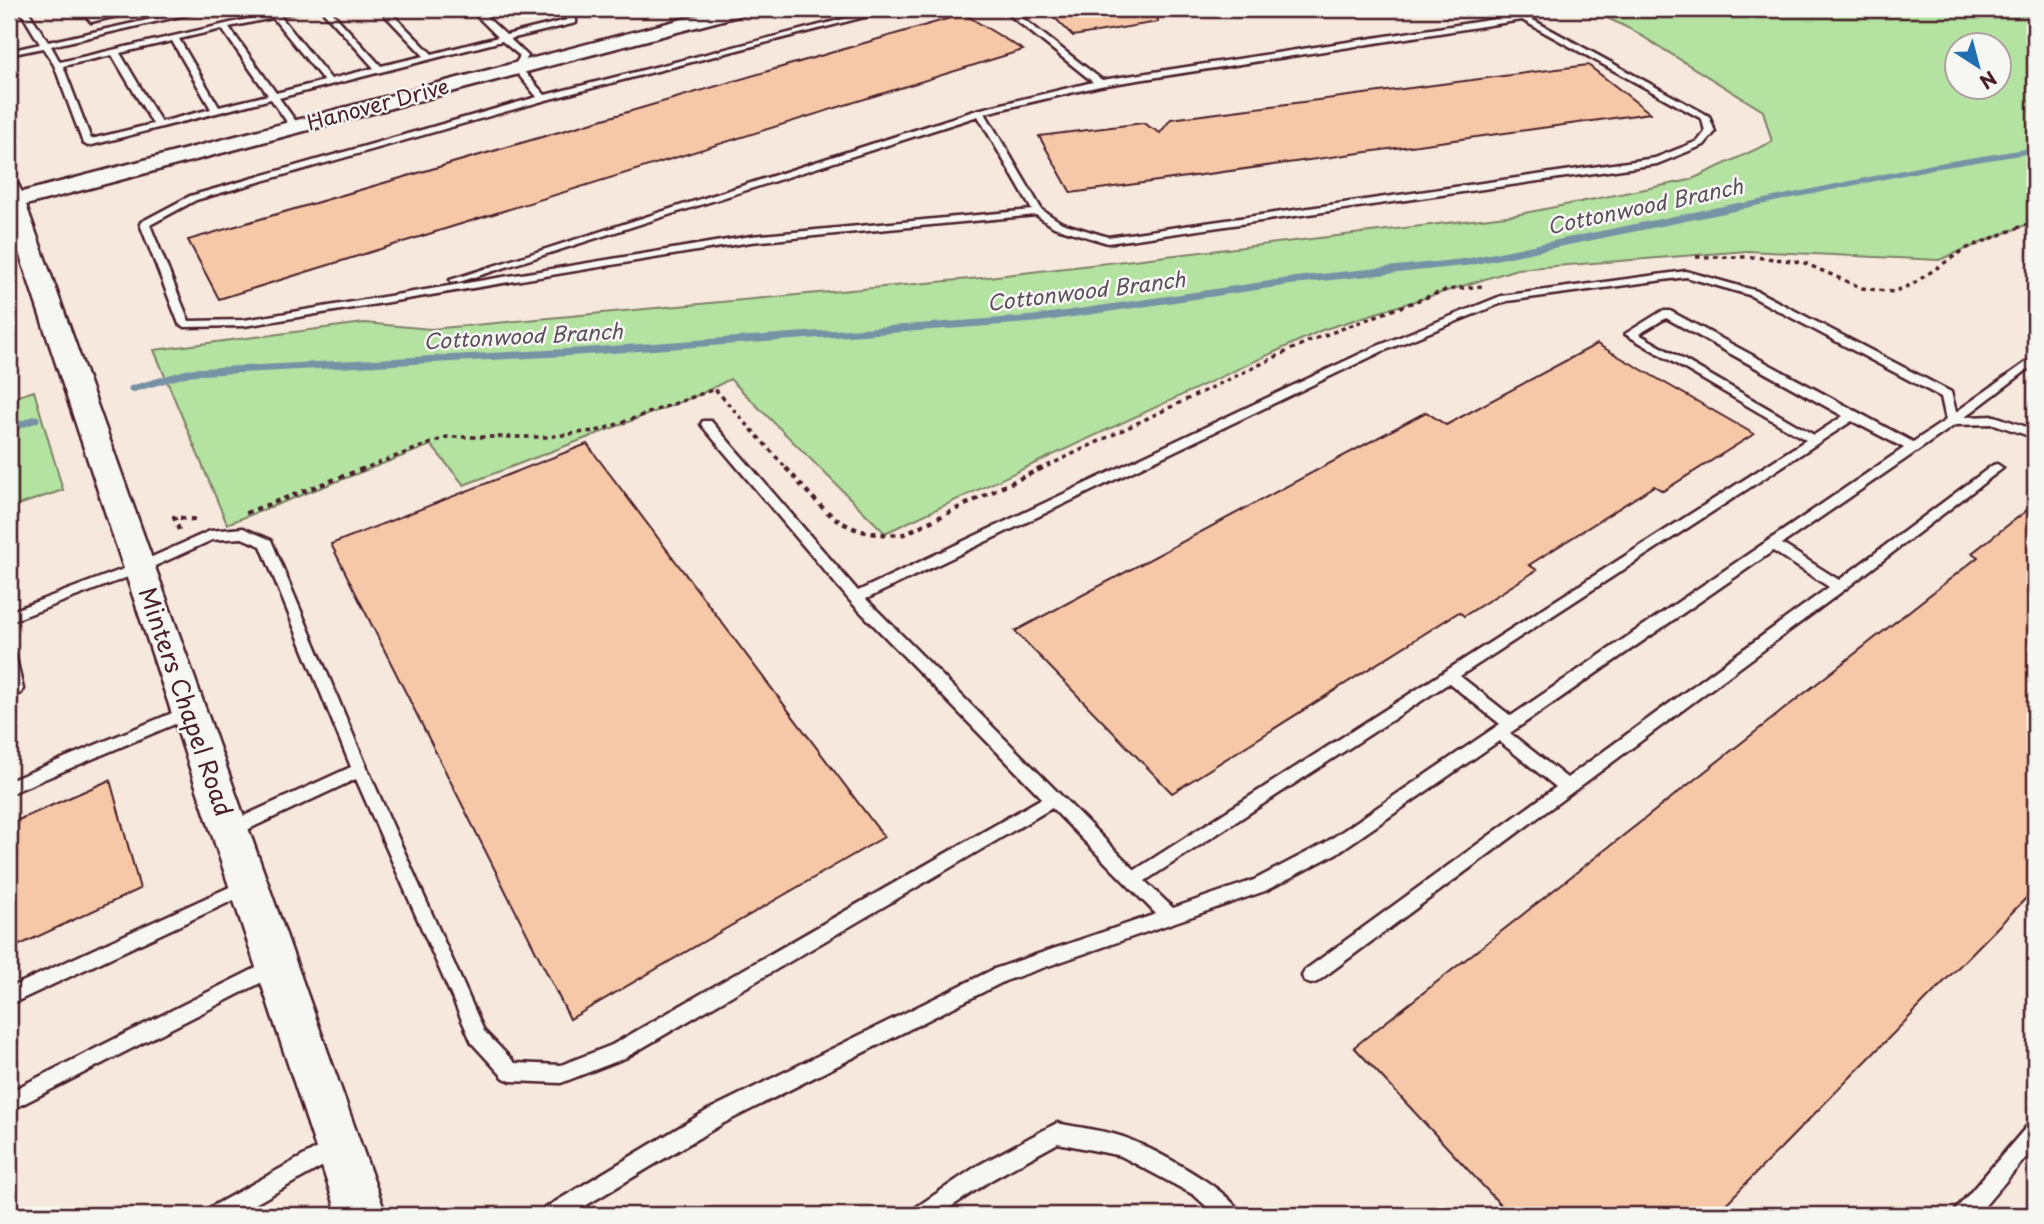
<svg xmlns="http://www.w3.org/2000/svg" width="2044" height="1224" viewBox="0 0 2044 1224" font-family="'Playpen Sans',sans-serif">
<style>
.green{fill:#b3e2a1;stroke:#7e8066;stroke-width:2;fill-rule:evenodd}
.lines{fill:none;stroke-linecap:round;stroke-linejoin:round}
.stream-far1{stroke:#7791a5;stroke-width:5}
.stream{stroke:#7791a5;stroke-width:7}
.building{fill:#f7c8a7;stroke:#4a1f2b;stroke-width:2}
.service-casing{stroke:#4a1f2b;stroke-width:5}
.tertiary-casing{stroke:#4a1f2b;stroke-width:5}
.path-far1{stroke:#4a1f2b;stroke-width:3.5;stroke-dasharray:4.5 4.5;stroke-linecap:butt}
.path{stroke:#4a1f2b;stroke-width:4.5;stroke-dasharray:5 5;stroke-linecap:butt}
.service{fill:#f6f6f2;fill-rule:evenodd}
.tertiary{fill:#f6f6f2;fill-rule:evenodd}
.labels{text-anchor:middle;stroke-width:5;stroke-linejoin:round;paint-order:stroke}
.far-street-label{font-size:21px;fill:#4a1f2b;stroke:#f6f6f2}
.far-water-label{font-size:21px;font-style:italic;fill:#5d4e5e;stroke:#f6f6f2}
.street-label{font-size:24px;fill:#4a1f2b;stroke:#f6f6f2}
</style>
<rect width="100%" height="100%" fill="#f6e8dc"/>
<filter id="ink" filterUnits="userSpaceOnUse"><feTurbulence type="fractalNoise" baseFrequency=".0143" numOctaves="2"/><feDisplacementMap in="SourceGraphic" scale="14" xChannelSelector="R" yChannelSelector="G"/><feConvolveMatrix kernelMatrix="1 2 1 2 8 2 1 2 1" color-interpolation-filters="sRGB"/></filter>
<g filter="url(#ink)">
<path class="green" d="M1589,9H2035V221L1939,260L1747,251L1517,269L1322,330L885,533L730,379L701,394L464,485L431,445L227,524L154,350L364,323L431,329L980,278L1515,215L1690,180L1772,142L1763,111L1632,30ZM1956,46H1998V88H1956Z
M34,391L63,490L9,508V399Z"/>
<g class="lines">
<path class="stream-far1" d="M1733,208L1930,167L2035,150"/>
<path class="stream" d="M132,389L191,372L577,352L1035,319L1307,279L1468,262L1741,206
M9,429L36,419"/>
</g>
<path class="building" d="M1046,9H1157L1158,22L1073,36Z
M964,14L1023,50L219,299L188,240Z
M1588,65L1650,113L1071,193L1039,136L1143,123L1160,133L1171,119Z
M1597,344L1754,434L1663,491L1654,486L1529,565L1537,570L1464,616L1459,612L1172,793L1015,631L1426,412L1446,425Z
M587,444L884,837L570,1019L331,544Z
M2035,504V889L1715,1215H1510L1354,1047L1978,557L1972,553Z
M110,780L140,889L9,950V824Z"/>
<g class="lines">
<defs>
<path id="service" d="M19,9H27L48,42L197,9H211L51,46L60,62L291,9H305L280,16L331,79L374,68L321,9H329L381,66L424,56L379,9H387L432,54L498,37L470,9H478L506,35L567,20L556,9H564L576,19V23L510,39L528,56L521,68L545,95L883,9H895L546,100L196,200L150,225L189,321L244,320L751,236L1032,210L978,116L459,282H451L450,280L977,110L1093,82L1002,9H1011L1102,80L1515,16L1504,9H1513L1709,116L1715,132L1704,145L1657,164L1108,243L1054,227L1036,215L751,242L244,326L185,327L179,324L140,224L141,222L190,196L537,97L513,68L520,56L502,41L279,98L300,127L295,130L292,129L271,99L88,146L83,143L54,65L43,48L9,55V51L40,44ZM273,18L324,81L276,93L229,27ZM1522,20L1702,119L1705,132L1698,141L1655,158L1108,237L1062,223L1042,210L985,113L1100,86ZM222,29L268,95L219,107L179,39ZM172,41L211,109L161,122L120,53ZM112,55L153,124L91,139L63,66Z
M80,9H88L93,17L133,9H147L91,22Z
M1686,271L1757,291L1951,392L1956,412L2035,356V364L1965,417L1995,416L2035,430V438L1994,424L1955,425L1782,544L1839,580L1993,465L1997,464L2003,468L1844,590L1317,982L1311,984L1305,982L1302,976L1305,970L1556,787L1499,741L1337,853L1265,891L1005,981L722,1124L570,1215H542L545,1208L708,1110L994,969L1156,914L1052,808L625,1058L561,1083L511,1081L504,1078L472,1043L356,779L236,835L230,837L224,835L222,830L224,825L351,767L261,546L242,538L212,540L144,571L9,622V612L134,565L210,531L243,528L271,540L368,770L484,1031L515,1063L561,1065L612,1045L1042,798L851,602L703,427L701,424L703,421H711L858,591L1375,347L1501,296ZM1686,277L1749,295L1941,397L1946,420L1913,442L1670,311H1662L1625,334L1806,440L1135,870L866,599L1383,351L1507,301ZM1666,318L1843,416L1814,435L1639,334ZM1852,421L1904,448L1511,716L1460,676ZM1773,551L1829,587L1567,778L1510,733ZM1449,683L1500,724L1325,843L1254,880L1173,908L1145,881Z
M9,653L14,654L16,658L23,689L21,693L9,698Z
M189,706L194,708L197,712L194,716L9,794V781Z
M247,879L253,881L255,886L253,891L9,1005V988Z
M276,958L282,960L285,966L282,972L9,1111V1092Z
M2035,1122V1147L1977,1215H1954L1957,1208L2028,1125Z
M1057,1123C1079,1128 1104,1130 1126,1138C1153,1149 1231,1189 1241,1215H1216L1194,1195L1121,1156L1058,1143L991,1180L939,1215H912L915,1208L977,1166Z
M334,1139L341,1142L344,1149L341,1156L235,1215H206L209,1208Z"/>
<path id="tertiary" d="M721,9H751L749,13L26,205L386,1215H338L9,222V181L17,183L22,192Z"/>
</defs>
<use href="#service" class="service-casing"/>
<use href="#tertiary" class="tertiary-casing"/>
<path class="path-far1" d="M1696,257H1755L1802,262L1862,288L1893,292L1913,284L1965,249L2035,221
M360,470L447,437H547L601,430L715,389L788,470
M1039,470L1309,341L1446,290L1483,286"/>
<path class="path" d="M786,468C824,510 842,539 904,534L1042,468
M246,513L365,468
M179,530L174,517L197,520"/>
<use href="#service" class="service"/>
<use href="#tertiary" class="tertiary"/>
</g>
</g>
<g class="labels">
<g class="far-street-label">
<text transform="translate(378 105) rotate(-15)" y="7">Hanover Drive</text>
</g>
<g class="far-water-label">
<text transform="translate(1645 207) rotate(-12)" y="7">Cottonwood Branch</text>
<text transform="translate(1086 292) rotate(-7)" y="7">Cottonwood Branch</text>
<text transform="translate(523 337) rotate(-3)" y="7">Cottonwood Branch</text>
</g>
<g class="street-label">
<text transform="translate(185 702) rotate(71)" y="8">Minters Chapel Road</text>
</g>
</g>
<rect width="2044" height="1224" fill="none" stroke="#f6f6f2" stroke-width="35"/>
<rect x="18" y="18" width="2009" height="1189" fill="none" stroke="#4a1f2b" stroke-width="2.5" filter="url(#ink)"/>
<g transform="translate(1978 66) rotate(144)"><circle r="33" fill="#f6f6f2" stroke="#b1a0a2" stroke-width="2"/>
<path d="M0-5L12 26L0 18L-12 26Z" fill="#1f6fb2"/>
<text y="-10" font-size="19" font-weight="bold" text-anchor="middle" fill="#4a1f2b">N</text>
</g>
</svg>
